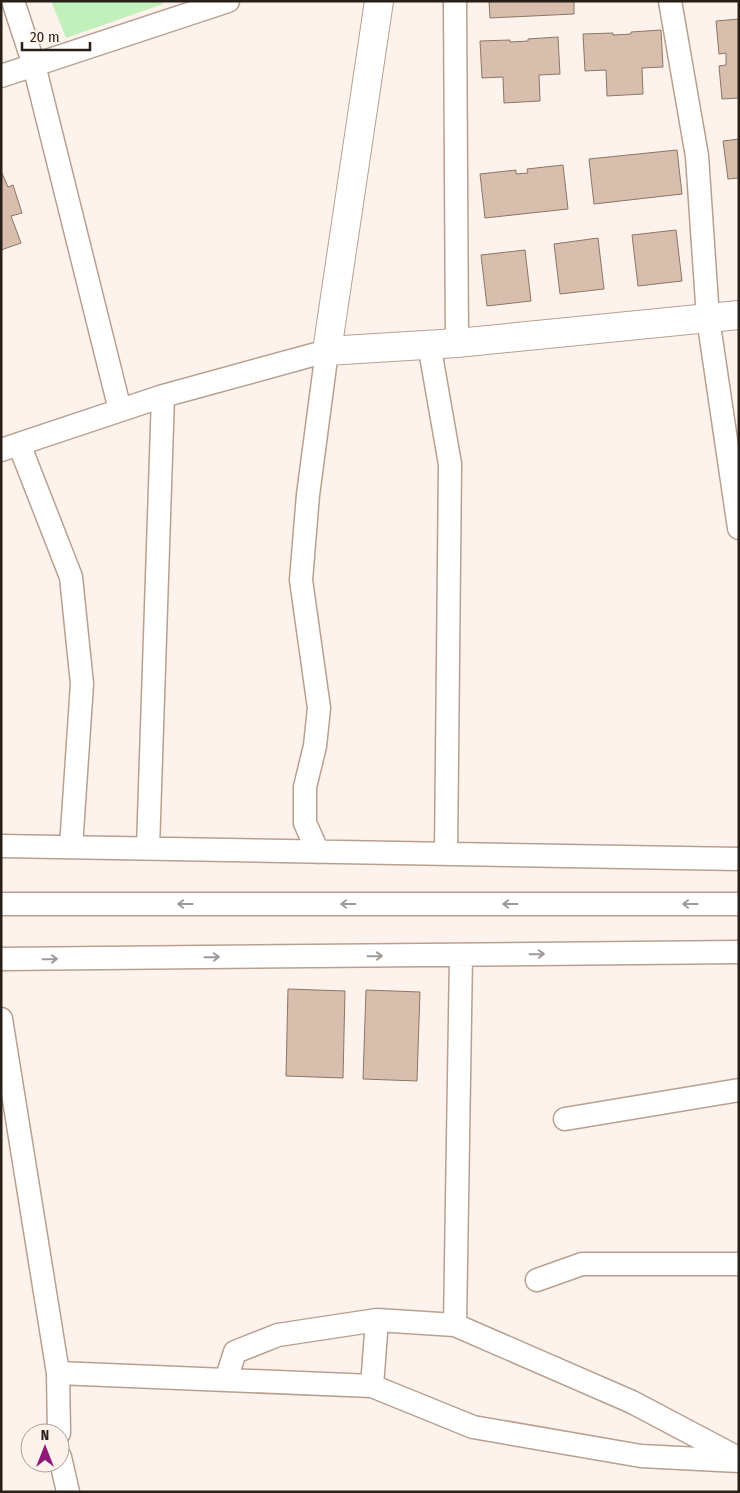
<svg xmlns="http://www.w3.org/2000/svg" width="740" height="1493" viewBox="0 0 740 1493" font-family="'Fira Sans Condensed',sans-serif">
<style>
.green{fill:#c2f0bc}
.building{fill:#d7bead;stroke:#8d7566}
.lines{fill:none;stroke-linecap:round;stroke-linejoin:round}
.street-casing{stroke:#b8a090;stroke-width:25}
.secondary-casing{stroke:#b8a090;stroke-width:30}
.street{stroke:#fff;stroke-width:22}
.secondary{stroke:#fff;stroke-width:28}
.oneway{stroke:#9e9a98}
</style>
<rect width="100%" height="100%" fill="#fef3ec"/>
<path class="green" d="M51,1H162L163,4L66,38Z"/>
<path class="building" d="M489,1H574V14L490,18Z
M739,19V98L722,99L719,66L726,65V53L719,54L716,21Z
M661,30L663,67L642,68L643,94L607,96L606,70L585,71L583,34L613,33V35L631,34V32Z
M558,37L560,74L539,75L540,101L504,103L503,77L482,78L480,41L510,40V42L528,41V39Z
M739,139V178L728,179L723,141Z
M677,150L682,194L594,204L589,159Z
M563,165L568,209L485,218L480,174L516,170V174L528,173L527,169Z
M1,171L8,187L13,185L22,213L11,216L21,243L1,250Z
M676,230L682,281L638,286L632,235Z
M598,238L604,289L560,294L554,244Z
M525,250L531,301L487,306L481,255Z
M288,989L345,991L343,1078L286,1076Z
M366,990L420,992L417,1081L363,1079Z"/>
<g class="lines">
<defs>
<path id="street" d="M13,1L34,65L120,410
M455,1L457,343
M670,1L697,156L708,318L739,528
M1,76L228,1
M429,344L450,464L446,854
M19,444L71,577L82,684L71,847
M1,450L163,396L327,351L308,495L301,580L319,708L315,746L305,787V823L318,852
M1,846L739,859
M148,848L163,396
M1,904H739
M1,959L739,952
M1,1019L58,1373L59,1433
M565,1119L739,1090
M537,1280L582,1264H739
M455,1325L461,955
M58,1373L372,1386L473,1427L641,1456L739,1461
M226,1380L235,1352L278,1335L377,1320L455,1325L632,1402L738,1458
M372,1386L377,1320
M60,1457L68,1492"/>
<path id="secondary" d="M379,1L327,351L457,343L739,315"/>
</defs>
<use href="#street" class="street-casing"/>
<use href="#secondary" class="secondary-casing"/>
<use href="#street" class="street"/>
<use href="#secondary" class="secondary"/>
</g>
<defs><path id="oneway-shaft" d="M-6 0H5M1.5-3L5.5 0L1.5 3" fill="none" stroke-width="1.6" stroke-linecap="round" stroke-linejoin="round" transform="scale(1.25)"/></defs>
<g class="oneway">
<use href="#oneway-shaft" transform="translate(185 904) rotate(180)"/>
<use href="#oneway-shaft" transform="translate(348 904) rotate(180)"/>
<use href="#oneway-shaft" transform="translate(510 904) rotate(180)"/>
<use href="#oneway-shaft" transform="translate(690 904) rotate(180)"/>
<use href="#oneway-shaft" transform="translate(537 954) rotate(-1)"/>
<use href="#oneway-shaft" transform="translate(375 956) rotate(-1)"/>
<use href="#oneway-shaft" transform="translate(212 957) rotate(-1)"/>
<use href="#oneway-shaft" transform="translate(50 959) rotate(-1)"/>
</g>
<rect width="740" height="1493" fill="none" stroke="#281f19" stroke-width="5"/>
<g transform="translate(45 1448)"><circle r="24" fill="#fef3ec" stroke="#a89e98"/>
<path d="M0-4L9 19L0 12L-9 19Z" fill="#911a79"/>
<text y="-8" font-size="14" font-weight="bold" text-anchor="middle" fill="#281f19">N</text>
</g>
<path d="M22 42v8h68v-8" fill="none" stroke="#281f19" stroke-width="2.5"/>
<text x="30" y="42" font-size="15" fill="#281f19" stroke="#fef3ec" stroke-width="4" paint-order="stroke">20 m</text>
</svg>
